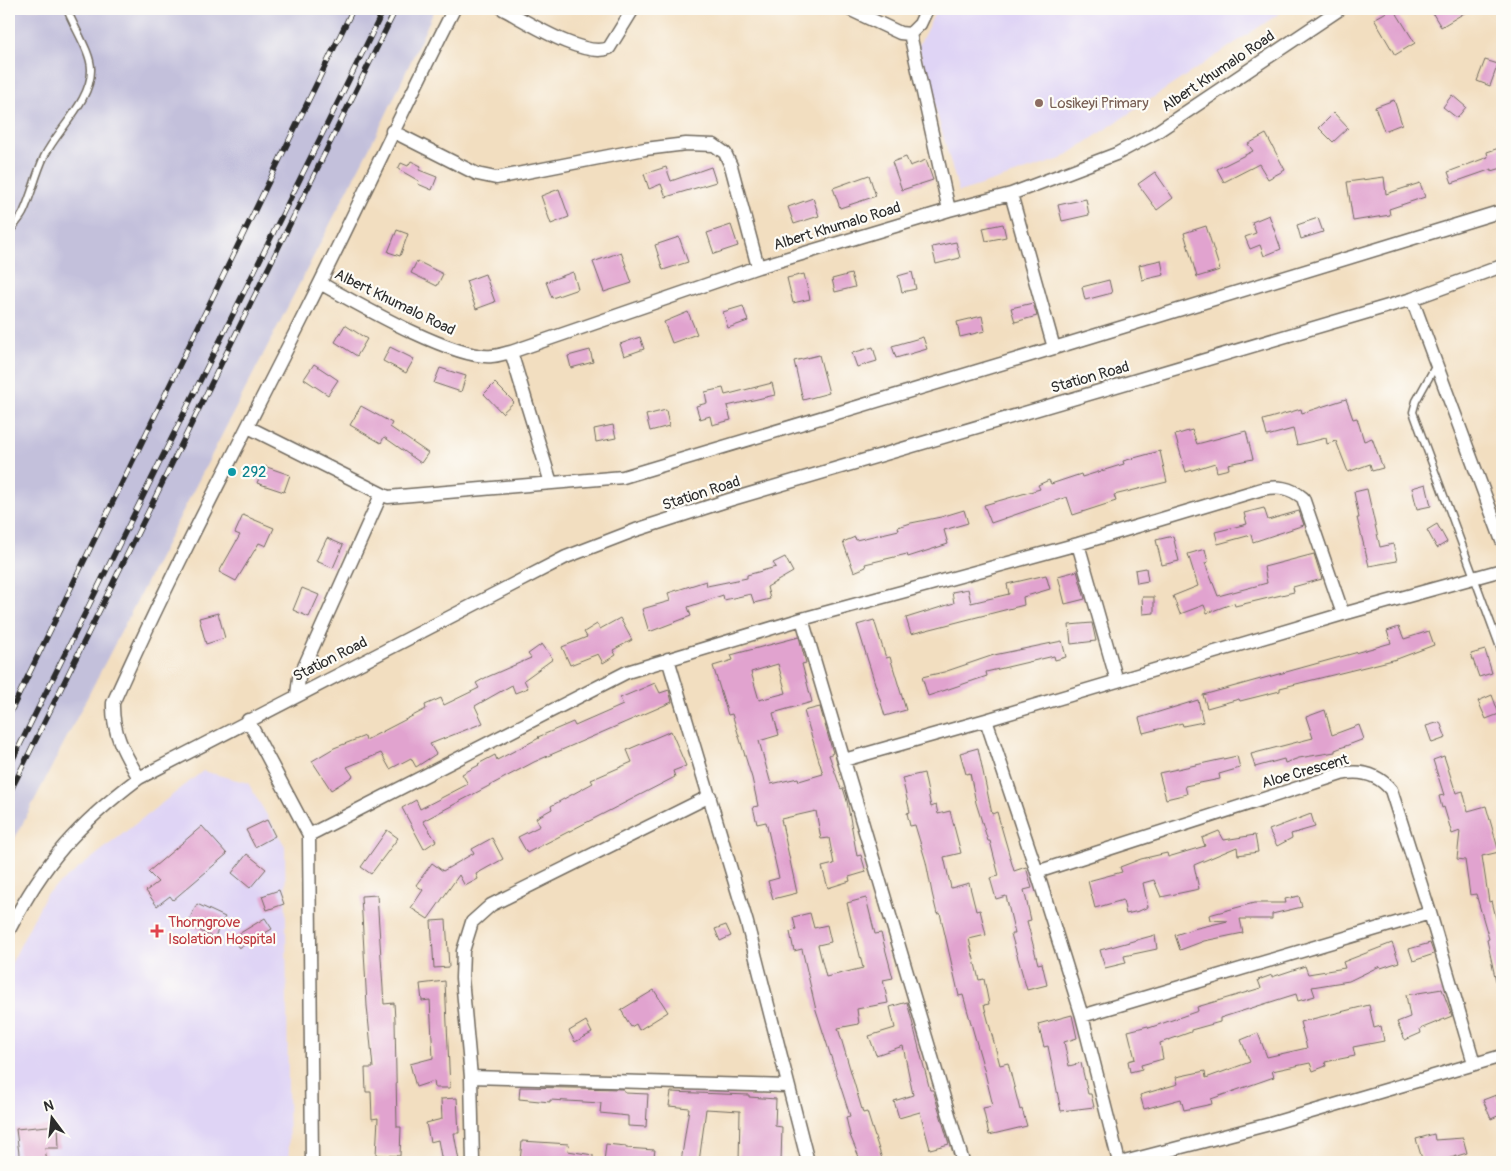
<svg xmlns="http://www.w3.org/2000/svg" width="1511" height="1171" viewBox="0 0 1511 1171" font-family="Pangolin,sans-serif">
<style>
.built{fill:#dfd4f5}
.industrial{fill:#c3c0db}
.building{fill:#e1a3cf;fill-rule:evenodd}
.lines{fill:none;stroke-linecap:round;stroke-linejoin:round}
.lane-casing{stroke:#716a5f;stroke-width:9}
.street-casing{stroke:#716a5f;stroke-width:15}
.lane{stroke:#fff;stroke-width:6}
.street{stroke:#fff;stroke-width:12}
.rail-casing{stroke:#2b2b2b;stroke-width:5.5}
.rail{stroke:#fdfcf7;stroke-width:4;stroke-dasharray:11;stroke-linecap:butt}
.education-dot{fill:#8d6e63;stroke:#fdfcf7;stroke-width:2}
.culture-dot{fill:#0f9aa8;stroke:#fdfcf7;stroke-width:2}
.health-dot{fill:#e0444e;stroke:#fdfcf7;stroke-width:2}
.labels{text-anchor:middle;stroke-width:4.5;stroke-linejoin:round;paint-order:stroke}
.street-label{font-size:15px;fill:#2b2b2b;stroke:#fdfcf7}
.education-label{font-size:15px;fill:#785e54;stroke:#fdfcf7;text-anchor:start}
.culture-label{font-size:15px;fill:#0d838f;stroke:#fdfcf7;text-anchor:start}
.health-label{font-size:15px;fill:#be3a42;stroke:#fdfcf7;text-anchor:start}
</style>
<rect width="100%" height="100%" fill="#fdfcf7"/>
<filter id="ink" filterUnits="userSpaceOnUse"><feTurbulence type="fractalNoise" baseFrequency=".02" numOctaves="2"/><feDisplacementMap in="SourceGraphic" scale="10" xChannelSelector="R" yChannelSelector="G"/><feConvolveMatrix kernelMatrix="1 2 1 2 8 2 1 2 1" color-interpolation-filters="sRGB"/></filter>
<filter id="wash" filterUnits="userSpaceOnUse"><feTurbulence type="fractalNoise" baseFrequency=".0096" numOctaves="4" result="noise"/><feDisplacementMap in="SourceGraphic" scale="20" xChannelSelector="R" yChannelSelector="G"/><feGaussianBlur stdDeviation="1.12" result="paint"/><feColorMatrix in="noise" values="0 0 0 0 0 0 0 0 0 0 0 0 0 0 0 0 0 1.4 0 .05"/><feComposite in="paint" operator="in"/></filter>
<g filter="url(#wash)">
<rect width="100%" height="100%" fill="#f2dec0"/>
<path class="built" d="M937,9H1286L1061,159L959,192L918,47Z
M203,771L248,783L285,846L289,1162H9V968L46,894Z"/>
<path class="industrial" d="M9,9H435L385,117L9,850Z"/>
<g id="blocks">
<path class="building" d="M1392,9H1394L1415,43L1395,55L1374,19Z
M1430,9H1471L1441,27Z
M1485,60L1498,64L1490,86L1477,81Z
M1452,95L1466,107L1457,118L1443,107Z
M1394,100L1402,124L1384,131L1375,107Z
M1334,113L1348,128L1333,142L1319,128Z
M1266,134L1285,170L1268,179L1259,164L1224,182L1217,169L1253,151L1248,144Z
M1502,147V168L1492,171V169L1452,183L1448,172L1488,157L1487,152Z
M906,157L910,166L926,160L933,180L902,190L892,162Z
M411,161L421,166L419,170L437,177L432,190L418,184L419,181L398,169L401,163L408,166Z
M666,167L671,181L711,167L716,182L666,197L661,184L649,189L644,174Z
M1155,172L1173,198L1157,210L1138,184Z
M869,175L876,196L840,208L833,188Z
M1384,177L1386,194L1420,183L1425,197L1389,209L1390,215L1353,221L1347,182Z
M559,189L569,217L551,224L541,196Z
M813,198L819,216L794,224L788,207Z
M1086,199L1089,215L1062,221L1058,205Z
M1269,215L1281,249L1264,256L1260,245L1250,249L1245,237L1256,233L1252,222Z
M1318,218L1323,232L1301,239L1297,225Z
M1003,224L1006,237L986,241L983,228Z
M731,225L738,246L714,254L707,233Z
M1206,226L1220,270L1197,277L1184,233Z
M397,230L408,234L400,256L388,252Z
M679,237L688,262L663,270L655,245Z
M956,242L960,258L936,264L932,247Z
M621,252L632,283L604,292L593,262Z
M1161,260L1164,275L1142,280L1139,265Z
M417,261L443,274L437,286L411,273Z
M573,272L578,289L552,298L546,282Z
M912,272L916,289L902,292L898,276Z
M485,274L495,302L476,309L466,281Z
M804,274L810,299L793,303L787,278Z
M851,274L855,287L835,292L832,279Z
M1109,280L1112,293L1085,300L1082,287Z
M1033,303L1037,316L1015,322L1011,308Z
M743,306L748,321L728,328L723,312Z
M688,312L697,334L672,343L664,322Z
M982,316L985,331L960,337L957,322Z
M345,325L367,339L357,356L335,342Z
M640,337L644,349L624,356L620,344Z
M923,337L927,349L896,358L892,346Z
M390,347L414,359L406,373L383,361Z
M873,347L877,361L857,367L852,353Z
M590,350L593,362L571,368L568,356Z
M819,355L829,393L803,400L794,361Z
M314,364L338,380L328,395L304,379Z
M440,368L466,376L461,392L434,383Z
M495,383L514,402L502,413L484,394Z
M772,383L775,395L727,406L731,420L712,425L710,416L700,419L696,406L707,403L705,392L723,388L725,395Z
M1346,399L1353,419L1357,418L1364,441L1372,438L1383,468L1372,471L1370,464L1348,472L1336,441L1327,444L1326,438L1297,445L1293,429L1267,436L1263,420L1301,409L1302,413Z
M361,406L392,423L390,427L428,453L421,463L384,437L381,443L350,425Z
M666,410L669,426L650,431L646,415Z
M613,425L616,438L596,442L594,429Z
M1192,430L1197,444L1246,431L1253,459L1228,464L1229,469L1217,472L1215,463L1186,472L1175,435Z
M1160,451L1167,482L1114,495L1116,501L1073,515L1067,497L991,523L984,505L1040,489L1038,485L1049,480L1051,484L1081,474L1082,477L1124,464L1123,461Z
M264,466L290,475L284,492L257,483Z
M1426,484L1431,506L1417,509L1412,488Z
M1367,489L1380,547L1393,544L1397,561L1369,566L1357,518H1359L1354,492Z
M1264,508L1268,520L1299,511L1304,525L1253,542L1251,535L1218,544L1215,532L1247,524L1244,513Z
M964,510L968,523L944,530L948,544L908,557L907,554L865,564L866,567L854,572L843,542L855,537L856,540L899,530L898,527L911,523L941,517Z
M243,515L274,528L266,546L259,543L236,581L219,572L240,535L235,533Z
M1437,524L1447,542L1437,548L1427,530Z
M1173,536L1179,561L1162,565L1156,540Z
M327,538L343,545L333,568L316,561Z
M1205,549L1208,562L1205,563L1218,596L1267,583L1264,567L1314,554L1322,579L1293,587L1294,592L1235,606L1234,603L1207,613L1204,605L1180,614L1173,596L1198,586L1188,554Z
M785,557L793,572L767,587L770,599L754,603L751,594L724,600L723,595L688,607L691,616L649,632L642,609L670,601L668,593L706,581L707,586L747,578V575L776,567L773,563Z
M1146,568L1148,581L1137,583L1135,570Z
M1077,571L1085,599L1065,604L1058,576Z
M1046,575L1050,589L1023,597L1024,605L911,634L906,618L954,603L952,592L968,589L971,603L1009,594L1007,584Z
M302,588L319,595L309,617L293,610Z
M1142,597H1154V613L1143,614Z
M218,613L225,638L206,644L199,618Z
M620,618L632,640L613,650L616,655L603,663L598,654L570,665L562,647L587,637L584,632L597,624L600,629Z
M874,620L886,658L890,657L906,710L885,716L857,625Z
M1092,623L1096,641L1071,644L1069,625Z
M1399,627L1404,639L1429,631L1434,645L1397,659L1280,688V691L1240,701L1239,699L1207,708L1203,695L1391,643L1387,631Z
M799,637L806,663L802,664L812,702L773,713L779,735L759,741L771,784L798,778L799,781L823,774L804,711L820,707L833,753L829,755L841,789L843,788L847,801L857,856L861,855L866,872L849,877L850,881L828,888L822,867L834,864L829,838L821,839L816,811L781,819L797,893L773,899L768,881L779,878L766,822L757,824L753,807L758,806L752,778L732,714L728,715L713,666L733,660L731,655ZM778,664L786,693L759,700L751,672Z
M1062,641L1066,657L1055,660L1054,656L986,672L987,676L928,696L922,677L944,672L994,655Z
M542,644L553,659L524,680L528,688L515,693L512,685L475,706L483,723L430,744L436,754L416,767L411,758L390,769L381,753L347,767L353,776L331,790L312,761L334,748L365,736L366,740L426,709L425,705L441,698L444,705L479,688L476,683L485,678L531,658L528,654Z
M1485,650L1492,673L1479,677L1471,654Z
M655,683L660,693L669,690L672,702L534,762L423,821L436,841L424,849L402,808L416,800L420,809L468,784L462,774L479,765L478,764L495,755L497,760L539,738L538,737L573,722L575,726L623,705L620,698Z
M1492,695L1499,714L1486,719L1478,701Z
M1198,700L1203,722L1183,726L1182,723L1143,733L1139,718Z
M1325,710L1332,735L1359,725L1364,739L1335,750V752L1299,758L1285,763L1284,759L1255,767L1251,754L1313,738L1306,717Z
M1440,722L1446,738L1432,743L1426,726Z
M671,731L686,766L673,771L675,777L527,853L518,837L540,826L536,818L552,809L551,806L593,783L591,780L632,762L627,750Z
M978,748L992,814L997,812L1014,871L1026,867L1032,888L1024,890L1031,920L1027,921L1038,964L1042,963L1047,985L1027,990L1011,934H1015L1006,896L996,899L990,878L999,876L990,841H988L976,803L970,773L966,774L960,753Z
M1237,756L1240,768L1219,774L1220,779L1185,786L1187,794L1166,799L1159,773Z
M1444,756L1456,793L1463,791L1468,811L1486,806L1499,852L1482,856L1489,902L1492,901L1502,943V985L1497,986L1487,940L1489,939L1476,894L1470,895L1465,860L1457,859L1460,831L1452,834L1444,807L1442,808L1439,796L1444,795L1433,760Z
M924,773L931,807L936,805L938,814L950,811L961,853L944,857L951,888L969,883L976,911L980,910L986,935L969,939L979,980L984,979L989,1004L984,1005L1000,1065L1008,1063L1020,1110L1022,1109L1027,1126L989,1135L983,1108L993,1106L984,1069L963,995L959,996L940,913L937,914L932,893L926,862L915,825L910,826L907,813L910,812L902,778Z
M1311,814L1315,827L1291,834L1292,838L1277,846L1269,830Z
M267,820L275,836L255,847L246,830Z
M202,826L227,854L173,900L170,896L157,906L146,891L158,882L148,872Z
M387,830L398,838L371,874L361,867Z
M1219,831L1224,840L1255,835L1258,852L1238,855L1237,847L1194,865L1199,889L1161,897L1154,880L1143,883L1148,907L1139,911L1126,914L1123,900L1095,908L1088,881L1122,872L1120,867L1141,859L1167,853L1168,857L1205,846L1202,838Z
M492,838L503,859L476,874L478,879L465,886L459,875L428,919L411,908L423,890L416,885L432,863L443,871L474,853L472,849Z
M247,854L266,869L250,888L232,873Z
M279,890L284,904L267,910L262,896Z
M377,895L384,1004L394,1003L395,1020L397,1127H401L400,1156L376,1155L378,1118L372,1119L371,1092H366L365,1068H373L367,1006L361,896Z
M1299,896L1302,907L1272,914V919H1240L1243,933L1204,941L1180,950L1175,935L1193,929L1228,921L1210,920L1209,915L1254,903H1286L1285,899Z
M866,898L875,934L881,933L893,978L883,980L888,1003L857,1009L859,1024L838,1028L863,1113L867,1112L882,1159L861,1162L850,1135L846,1117L850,1116L816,1010L802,949L794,951L790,932L796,930L793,917L810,913L814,928L827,925L831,942L818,945L826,977L863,968L847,903Z
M197,904L225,917L214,938L187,924Z
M265,918L272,929L239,948L232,938Z
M446,920L449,967L434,968L431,921Z
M726,925L731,936L720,941L715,929Z
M1155,935L1157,949L1124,956L1126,963L1105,968L1100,950Z
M1392,943L1399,962L1381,968L1380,966L1349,981L1312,987L1315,996L1298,1001L1296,994L1220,1018V1022L1191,1030V1032L1160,1043L1163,1059L1141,1065L1142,1069L1130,1072L1128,1061L1135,1059L1128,1031L1148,1026L1149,1028L1198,1011L1197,1007L1261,988L1258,980L1272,975V977L1305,966L1308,974L1345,968L1343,962Z
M1430,943L1434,954L1413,961L1409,949Z
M445,981L450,1088H435L434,1081L416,1087L410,1064L433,1058L430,1000L422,1001L420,984Z
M1442,989L1452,1016L1420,1029L1421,1033L1405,1040L1397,1022L1410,1017L1406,995Z
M654,990L668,1012L639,1030L636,1024L631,1027L621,1010Z
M907,1002L930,1090H933L949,1144L930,1149L920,1112L899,1118L894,1101L913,1095L903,1046L876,1055L869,1036L895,1028L890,1007Z
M1369,1005L1374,1028L1381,1026L1384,1041L1353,1047L1355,1056L1325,1062L1326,1066L1313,1071L1310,1063L1272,1071L1274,1077L1211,1099L1212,1104L1184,1110L1181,1099L1144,1109L1140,1095L1178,1084L1176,1077L1205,1071L1206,1078L1250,1062L1241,1040L1258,1033L1267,1057L1307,1048L1300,1022Z
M1072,1015L1077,1038L1064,1042L1069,1066L1081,1063L1088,1094H1091L1094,1107L1061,1111L1048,1046L1044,1047L1038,1024Z
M586,1021L592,1033L575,1042L569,1031Z
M520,1087L623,1089L625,1093L648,1094L646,1127L628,1126V1116L600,1113L601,1103L550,1100V1102L519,1099Z
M671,1092L749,1095V1097L776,1099L775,1126L782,1127L781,1162H739L740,1111L706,1109L699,1162H681L689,1108L669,1106Z
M1496,1095L1502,1114L1491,1119L1483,1100Z
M457,1098L459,1133H454L459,1161L442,1162L438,1140L430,1142L426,1123L442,1119L441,1099Z
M58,1125L59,1148H45L47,1162H20L16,1129Z
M1434,1134L1435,1140L1463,1138L1467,1153L1437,1162H1423L1416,1139Z
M522,1141L569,1144L568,1151L593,1155V1162H520Z
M606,1144L626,1146V1148L655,1150L653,1162H604Z"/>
</g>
</g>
<g filter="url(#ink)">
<use href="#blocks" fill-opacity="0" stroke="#716a5f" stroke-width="1"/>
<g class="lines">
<defs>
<path id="lane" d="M9,233C13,225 21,219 24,211C32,193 36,174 44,157C57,130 92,100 91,69C91,52 73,26 67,9
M1436,365L1416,401L1413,412L1502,653"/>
<path id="street" d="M503,9C526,21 585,59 609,48L633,9
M849,9L900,33L910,34
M927,9L920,24L910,34L949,210
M392,131L477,174L496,178L645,149L686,144L714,145L725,153L731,166L758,267
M1011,194L1054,348
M320,283C356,303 454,360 492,356C498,356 505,353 511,352L758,267L949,210L1011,194L1116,154L1155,133L1340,9
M1412,299L1502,541
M511,352L551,483
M248,427L388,497L623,477L1054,348L1502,211
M1078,544L1117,681
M802,619L963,1162
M668,659L747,923L808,1162
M297,695L299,678L381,495
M248,720L309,835L312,1162
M986,720L1037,872L1082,1016L1119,1162
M844,760L986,720L1343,614L1502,570
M139,778C124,753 112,732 113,703C173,568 243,437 309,305C358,207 404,107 454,9
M309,835L627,672L802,619L1078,544L1262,489C1278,486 1290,487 1303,498L1343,614
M1037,872L1341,774C1360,770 1378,774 1391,790L1430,913L1474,1063
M9,930C44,862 78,824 139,778L566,557L636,530L729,500L1412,299L1502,266
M1082,1016L1430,913
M471,1077L787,1086
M473,1162L471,1077L462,978L463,951L472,922L491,905L710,796
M1124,1162L1270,1124L1502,1056"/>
</defs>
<use href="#lane" class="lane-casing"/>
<use href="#street" class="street-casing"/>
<use href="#lane" class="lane"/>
<use href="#street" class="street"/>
<defs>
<path id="rail" d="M9,715L353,9
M9,767L384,9
M9,794L396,9"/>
</defs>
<use href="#rail" class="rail-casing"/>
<use href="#rail" class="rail"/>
</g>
</g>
<circle class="education-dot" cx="1039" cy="103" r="5"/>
<circle class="culture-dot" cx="232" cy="472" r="5"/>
<path class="health-dot" d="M154.5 923.5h5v5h5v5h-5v5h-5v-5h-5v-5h5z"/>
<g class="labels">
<g class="street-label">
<text transform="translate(1218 71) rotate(-34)" y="5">Albert Khumalo Road</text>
<text transform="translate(837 226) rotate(-17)" y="5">Albert Khumalo Road</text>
<text transform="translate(395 302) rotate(26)" y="5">Albert Khumalo Road</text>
<text transform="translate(1090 377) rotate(-16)" y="5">Station Road</text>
<text transform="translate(701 493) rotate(-18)" y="5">Station Road</text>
<text transform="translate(330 659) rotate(-27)" y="5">Station Road</text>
<text transform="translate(1305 771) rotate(-16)" y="5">Aloe Crescent</text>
</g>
<g class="education-label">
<text x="1049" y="108">Losikeyi Primary</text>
</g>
<g class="culture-label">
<text x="242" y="477">292</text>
</g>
<g class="health-label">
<text x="168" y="927">Thorngrove<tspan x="168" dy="17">Isolation Hospital</tspan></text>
</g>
</g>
<rect width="1511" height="1171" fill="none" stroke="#fdfcf7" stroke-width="30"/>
<g transform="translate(52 1118) rotate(345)" stroke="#fdfcf7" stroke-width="4" paint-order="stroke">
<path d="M0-4L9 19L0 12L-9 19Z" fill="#2b2b2b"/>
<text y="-8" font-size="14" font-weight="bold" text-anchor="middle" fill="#2b2b2b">N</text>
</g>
</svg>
